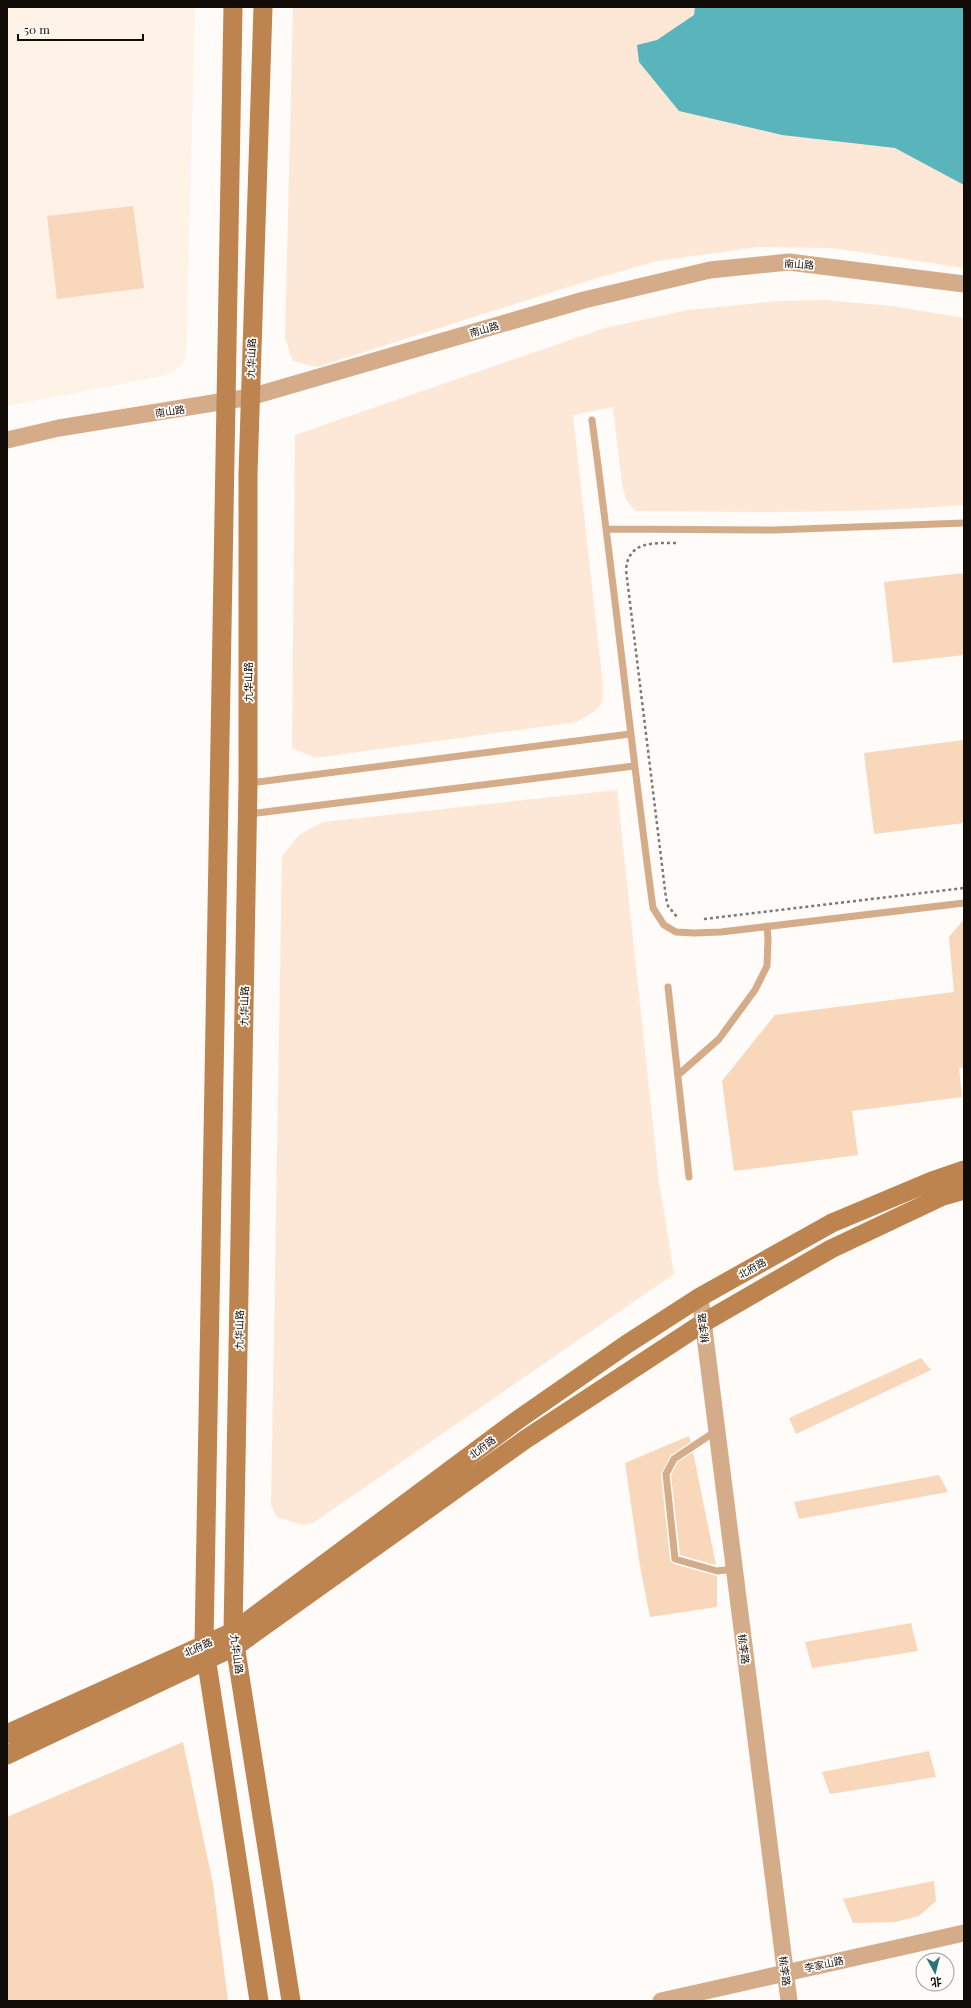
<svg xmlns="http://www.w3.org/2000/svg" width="971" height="2008" viewBox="0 0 971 2008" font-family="'Playfair Display','Noto Sans SC',serif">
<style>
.built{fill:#fff2e7}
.green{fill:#fde8d7}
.water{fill:#5ab4bc}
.building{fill:#f8d7bb}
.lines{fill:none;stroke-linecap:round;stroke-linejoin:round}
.path{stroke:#7c7874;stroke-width:2.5;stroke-dasharray:3 3;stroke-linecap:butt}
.service{stroke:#d4ac89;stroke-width:7}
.tertiary{stroke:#d4ac89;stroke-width:17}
.secondary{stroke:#be844f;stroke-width:19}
.labels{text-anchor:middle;stroke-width:3.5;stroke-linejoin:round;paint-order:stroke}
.street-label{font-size:10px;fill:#110c08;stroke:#fefbf8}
</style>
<rect width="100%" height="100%" fill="#fefbf8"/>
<path class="built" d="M7,7H195L186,356L181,366L167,375L7,406Z"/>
<path class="green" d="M293,7H964V268L832,248L758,247L657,261L584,282L317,367L293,361L285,338Z
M826,300L891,306L964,318V505C855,514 745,512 635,511L626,499L622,485L613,407L573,415L602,676C604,706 604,708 576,722L315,758L292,748L295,435L605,328L688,310L778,301Z
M617,790L659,1181L674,1274L313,1523L302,1525L277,1517L271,1505L282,856L299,835L323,822Z"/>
<path class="water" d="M695,7H964V185L895,148L782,135L679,111L639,62L637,45L657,40L694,15Z"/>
<path class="building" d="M133,206L144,288L57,299L47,216Z
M964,573V655L893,663L884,582Z
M964,740V823L874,834L864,753Z
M964,919V1068H959L962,1097L852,1111L858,1155L734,1171L722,1081L775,1015L954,992L949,937Z
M921,1358L931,1370L796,1434L789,1418Z
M689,1436L691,1442L671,1455L661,1474L670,1560L674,1564L717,1576V1607L650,1617L640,1566L625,1463Z
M693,1452L716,1565L680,1555L671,1475L678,1462Z
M939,1475L948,1492L799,1519L794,1502Z
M911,1623L918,1651L812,1668L805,1642Z
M183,1742L213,1884L228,2001H7V1817Z
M929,1751L936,1777L830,1794L822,1772Z
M934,1881L936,1901L919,1916L895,1922L853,1923L843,1899Z"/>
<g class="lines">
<path class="path" d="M676,543C653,543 628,541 626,570L666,898L668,906L677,917
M704,919L964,888"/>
<path class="service" d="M592,420C614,582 631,746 653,908L664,925L676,932L694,933L721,932L964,903
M607,529L774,530L964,523
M250,783L630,734
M249,814L634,766
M668,987L689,1177
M678,1075L719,1039L755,990L767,966L768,939L767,926
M716,1431L674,1459L666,1474L675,1559L717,1571L734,1569"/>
<path class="tertiary" d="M7,440L59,428L250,397L584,300L710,270L789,262L964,284
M700,1297L789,2001
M661,2001L964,1933"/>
<path class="secondary" d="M233,7L204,1644L259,2001
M263,7L248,474V783L233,1632L291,2001
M7,1734L233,1632L519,1419L627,1344L700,1297L832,1223L932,1181L964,1170
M7,1755L236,1646L526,1439L703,1323L831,1249L943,1196L964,1190"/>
</g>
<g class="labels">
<g class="street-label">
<text transform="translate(799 264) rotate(4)" y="4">南山路</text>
<text transform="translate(484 329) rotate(-16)" y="4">南山路</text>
<text transform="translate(251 358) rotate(-88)" y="4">九华山路</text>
<text transform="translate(170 411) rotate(-9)" y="4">南山路</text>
<text transform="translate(248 682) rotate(-90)" y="4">九华山路</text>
<text transform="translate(244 1006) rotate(-89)" y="4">九华山路</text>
<text transform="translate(752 1268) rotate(-29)" y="4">北府路</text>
<text transform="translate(703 1328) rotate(-97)" y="4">桃李路</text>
<text transform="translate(239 1330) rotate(-89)" y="4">九华山路</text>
<text transform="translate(482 1447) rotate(-37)" y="4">北府路</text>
<text transform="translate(198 1647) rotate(-24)" y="4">北府路</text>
<text transform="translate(744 1649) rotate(83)" y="4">桃李路</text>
<text transform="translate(237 1654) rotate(82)" y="4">九华山路</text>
<text transform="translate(824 1964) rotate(-12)" y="4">李家山路</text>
<text transform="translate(785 1971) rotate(83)" y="4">桃李路</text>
</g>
</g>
<rect width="971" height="2008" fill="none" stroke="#110c08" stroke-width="16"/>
<g transform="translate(935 1972) rotate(173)"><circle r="19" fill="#fefbf8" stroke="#9f9b98"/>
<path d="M0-3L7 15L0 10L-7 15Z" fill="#2a737a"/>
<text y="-6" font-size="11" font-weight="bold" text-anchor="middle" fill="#110c08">北</text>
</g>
<path d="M18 34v6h125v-6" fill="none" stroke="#110c08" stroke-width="2"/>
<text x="24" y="34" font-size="12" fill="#110c08" stroke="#fefbf8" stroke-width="3" paint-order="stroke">50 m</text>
</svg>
